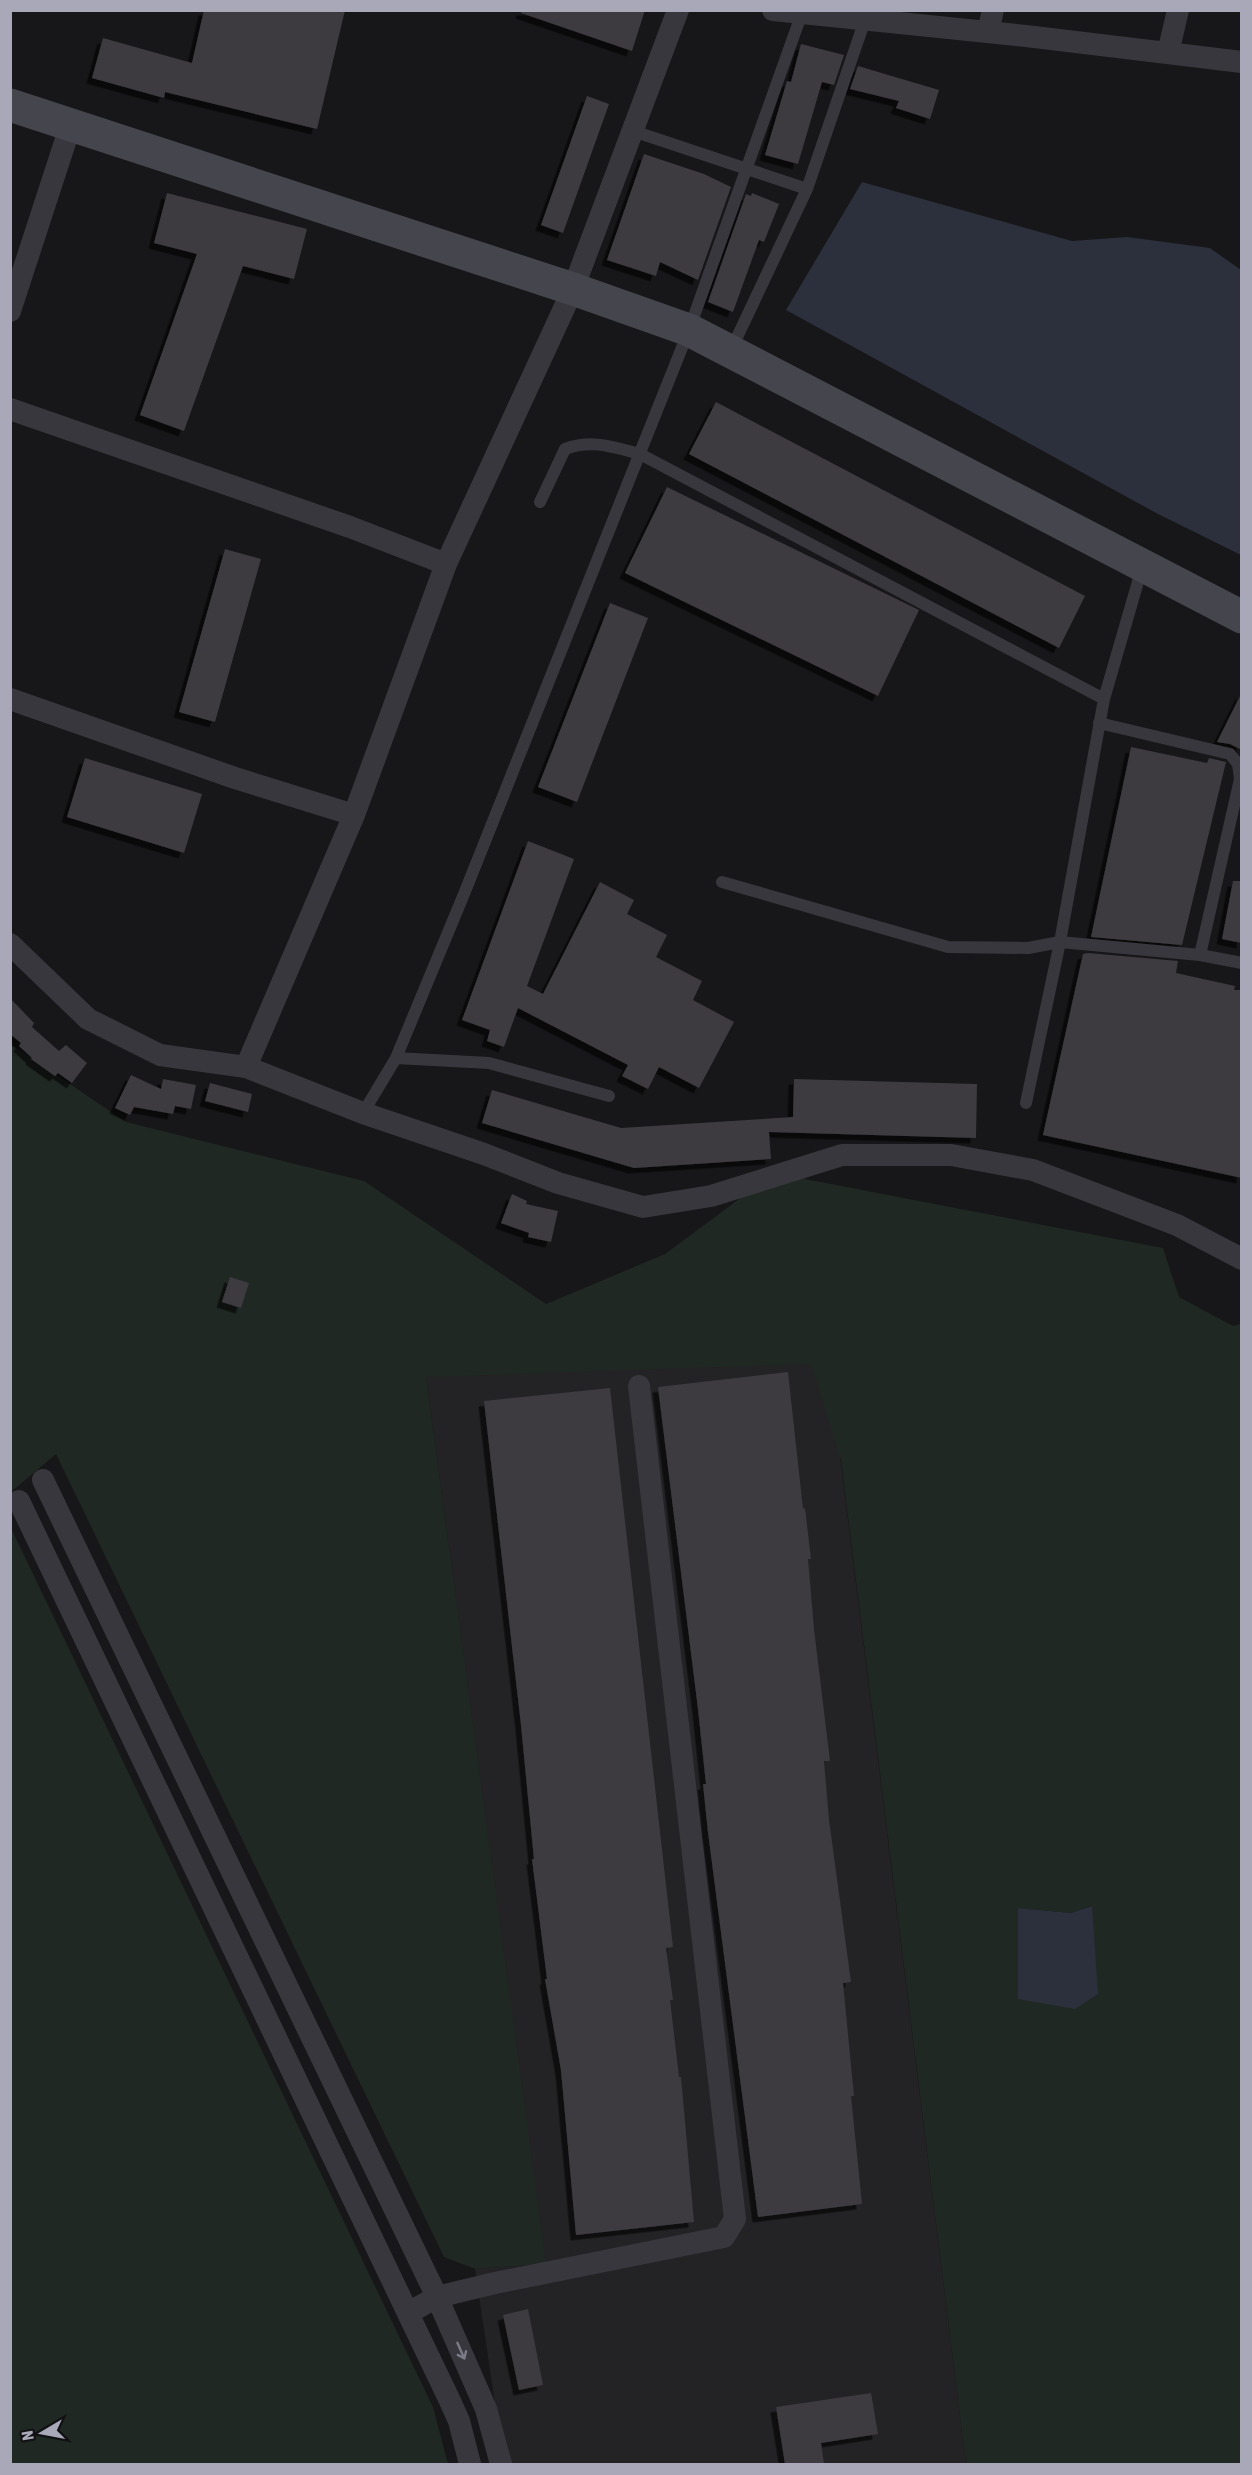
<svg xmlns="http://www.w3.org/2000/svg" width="1252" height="2475" viewBox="0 0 1252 2475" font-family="'Asap Condensed',sans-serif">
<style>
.built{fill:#232225}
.green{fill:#202823;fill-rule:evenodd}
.water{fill:#2c303c}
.building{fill:#3c3b40;filter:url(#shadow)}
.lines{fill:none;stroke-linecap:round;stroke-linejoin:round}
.lane{stroke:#38373d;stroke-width:12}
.street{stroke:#38373d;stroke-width:22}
.secondary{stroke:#45454d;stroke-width:33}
.oneway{stroke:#7b7b87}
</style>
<defs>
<filter id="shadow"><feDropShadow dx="-5.5" dy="5.5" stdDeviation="0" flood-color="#0009"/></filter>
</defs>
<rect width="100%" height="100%" fill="#171618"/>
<path class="built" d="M825,1336L966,2464H504L475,2269L545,2264L426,1377Z"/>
<path class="green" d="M11,1044L126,1122L364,1181L546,1304L665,1254L774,1173L1163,1248L1179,1297L1233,1326L1241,1324V2464H966L841,1460L811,1364L426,1377L546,2264L475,2269L444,2257L56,1454L11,1492ZM1091,1906L1018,1999V1908L1071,1913Z
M11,1528L433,2407L448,2464H11Z"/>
<path class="water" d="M862,182L1072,241L1127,237L1210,248L1241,270V555L1158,514L786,310Z
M1092,1906L1098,1994L1075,2009L1018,1999V1908L1071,1913Z"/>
<path class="building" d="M204,10H345L317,129L165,92L164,98L92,78L103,38L192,63Z
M522,10H645L632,51L521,13Z
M801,44L844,55L834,85L822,82L798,164L765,155L787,81L791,82Z
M858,66L939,90L930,119L896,108L899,101L850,89Z
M587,96L609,104L563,233L541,225Z
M644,154L704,174L731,187L698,280L660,262L656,276L607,260Z
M167,193L307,229L294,279L243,266L184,431L140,415L197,254L154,243Z
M752,193L779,204L764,242L759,240L733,312L708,302L746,194L751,196Z
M716,402L1085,596L1059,648L689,454Z
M667,487L919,610L878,696L625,573Z
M225,549L261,559L215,722L179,712Z
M610,603L648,618L577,802L538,787Z
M1242,692V750L1230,744L1217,742Z
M1131,747L1207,763L1209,758L1226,762L1182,945L1091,937Z
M85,758L202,794L184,853L67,817Z
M528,841L574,859L527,986L543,994L600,882L634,900L627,914L667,935L656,957L702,981L693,1000L734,1022L699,1088L659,1067L648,1089L622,1076L628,1065L518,1008L504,1047L487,1041L490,1030L462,1020Z
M1233,881H1242V943L1222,939Z
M1088,953L1178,961L1176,973L1235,986L1234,990H1242V1178L1043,1135L1083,954Z
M10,998L34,1023L32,1027L59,1051L66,1045L87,1063L72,1083L58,1073L55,1076L31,1059L32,1058L19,1046L21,1043L10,1034Z
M131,1075L161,1089L163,1079L196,1085L191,1109L175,1106L173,1114L134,1107L130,1115L115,1108Z
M794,1079L977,1084L976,1138L769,1132L771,1159L634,1168L482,1123L492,1090L621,1128L793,1117Z
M210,1083L252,1094L248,1112L205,1101Z
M512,1194L527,1201L526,1204L558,1211L551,1242L528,1237L529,1233L501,1223Z
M230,1277L249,1283L241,1308L222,1302Z
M788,1372L803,1509L805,1508L811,1559H808L814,1629L830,1761H824L829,1820L851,1982L843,1983L854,2096H851L862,2204L758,2217L708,1832L703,1784H706L698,1709L658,1387Z
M610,1388L673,1947L666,1948L673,2000H670L679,2077H681L694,2222L576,2235L561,2070L545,1979H547L532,1859H534L521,1725L484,1401Z
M528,2309L543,2385L519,2390L503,2315Z
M871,2393L878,2434L821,2443L824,2464H785L776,2407Z"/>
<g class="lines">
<path class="lane" d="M633,131L807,189
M731,350L807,189L866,17
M540,502L565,449C592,439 613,447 640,454L1104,699
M1099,723L1230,754L1238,764L1240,779L1200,955
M722,882L948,947L1028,948L1060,942L1200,955L1242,963
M396,1058L489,1063L609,1096
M1026,1103L1060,942L1104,699L1142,568
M363,1113L396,1058L464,894L689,330L803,10"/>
<path class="street" d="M773,10L1026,36L1242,62
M988,32L993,10
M1168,53L1178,10
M10,311L71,124
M10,409L350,527L446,564
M10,699L235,778L354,815
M10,944L88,1019L160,1055L246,1067L354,815L446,564L573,289L678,10
M246,1067L363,1113L484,1154L558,1183L643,1207L711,1196L842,1155H951L1033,1170L1177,1225L1242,1259
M43,1480L437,2297L486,2409L501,2464
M19,1501L450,2401L459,2421L470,2464
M408,2313L437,2297L495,2283L724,2237L735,2219L639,1386"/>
<path class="secondary" d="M10,105L573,289L689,330L1242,617"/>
</g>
<defs><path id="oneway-shaft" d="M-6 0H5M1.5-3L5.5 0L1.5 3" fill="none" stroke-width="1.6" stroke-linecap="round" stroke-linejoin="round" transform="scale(1.5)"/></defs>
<use class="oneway" href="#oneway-shaft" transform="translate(461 2351) rotate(66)"/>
<rect width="1252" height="2475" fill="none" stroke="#a8a8b8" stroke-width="24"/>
<g transform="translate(42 2433) rotate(260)" stroke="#121113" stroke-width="4.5" paint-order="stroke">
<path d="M0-4.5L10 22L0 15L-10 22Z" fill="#a8a8b8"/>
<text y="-9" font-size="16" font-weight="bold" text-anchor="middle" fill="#a8a8b8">N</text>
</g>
</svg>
